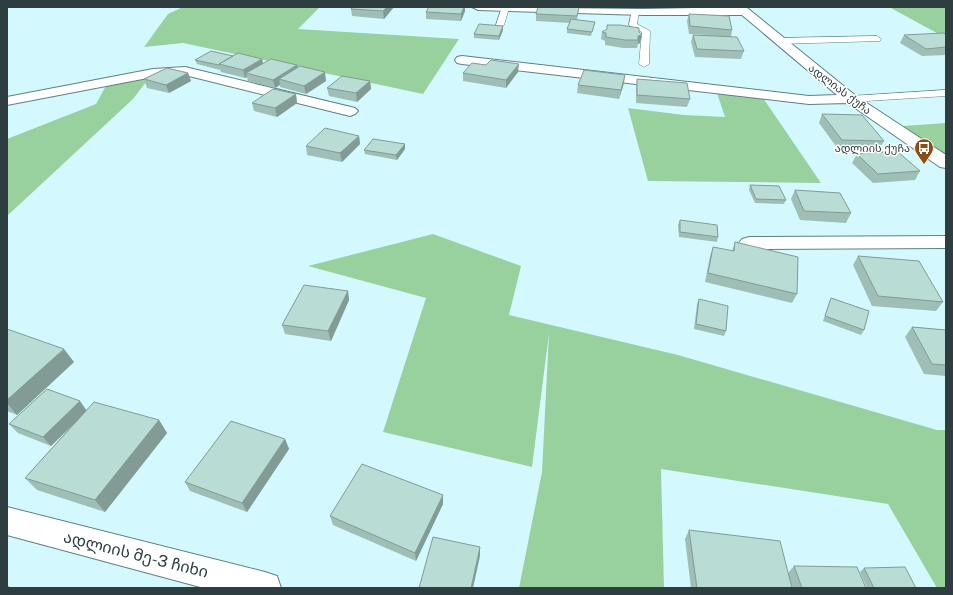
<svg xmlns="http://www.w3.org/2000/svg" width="953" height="595" viewBox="0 0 953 595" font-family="'Public Sans','Noto Sans Georgian',sans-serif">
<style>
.green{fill:#98d19e}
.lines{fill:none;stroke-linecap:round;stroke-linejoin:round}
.service-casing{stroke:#5d8085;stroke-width:1}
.minor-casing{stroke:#5d8085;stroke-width:2}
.service{fill:#fff;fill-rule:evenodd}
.minor{fill:#fff;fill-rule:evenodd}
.wall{fill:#9fbeb6}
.shaded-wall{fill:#829b94}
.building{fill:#b9ddd4;stroke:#829b94}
.labels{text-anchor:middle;stroke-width:3;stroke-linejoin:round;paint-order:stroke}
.far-street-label{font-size:11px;fill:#2e3d40;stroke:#fff}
.far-poi-label{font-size:11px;fill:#2e3d40;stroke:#fff;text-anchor:end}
.near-street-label{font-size:16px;fill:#2e3d40;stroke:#fff}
</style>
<rect width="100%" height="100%" fill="#d3f9ff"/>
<path class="green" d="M183,7H320L298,29L459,39L423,94L183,43L144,47L168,14Z
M889,7H946V38Z
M153,73L133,99L7,216V139L96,104L108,82Z
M716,90L761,95L821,183L648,181L628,108L684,115L725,117Z
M946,123V157L903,126Z
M433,234L521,266L509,315L678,355L937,430H946V588H937L888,504L661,469L664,588H519L542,472L549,333L532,467L383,432L426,298L308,266Z"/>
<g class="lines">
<defs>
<path id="service" d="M502,7L509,8L504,25L500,27L496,25Z
M632,10L639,12L637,24L650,31L649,64L644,67L639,64L642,32L629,25Z
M877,36L881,39L880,41L779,44L775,41L779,38Z
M946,90V96L851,102L846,99L851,96Z"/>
<path id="minor" d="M472,7L644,9L746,7L856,96L946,155V168L940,167L848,103L809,104L462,64L457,63L455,60L457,57L462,56L809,96L837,95L742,15H644L478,10Z
M185,67L355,108L358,111L355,114L350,116L185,75L153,77L7,105V97L153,69Z
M946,236V248L749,249L742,247L739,243L742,239L749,237Z
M7,507L265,572L277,576L281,588H204L7,535Z"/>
</defs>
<use href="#service" class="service-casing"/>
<use href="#minor" class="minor-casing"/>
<use href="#service" class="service"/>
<use href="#minor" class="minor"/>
</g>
<path class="wall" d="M353,7H394L384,19L352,16L351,9Z
M531,7H579L577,20L594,25L591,36L567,33V29L570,23L536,21V14L538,7Z
M465,11L461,21L426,19V12Z
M689,14L732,30L731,37L744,51L741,59L695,57L691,42L693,35H707L689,34L687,21Z
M503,30L499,40L474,38V34Z
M602,32H639L642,35L640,43L638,44L637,48H623L605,45V41L601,39Z
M946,34V55L922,56L900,43L904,35Z
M195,60L263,63L298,68L326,81L306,94L280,87V85L275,88L248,81L247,77L245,78L221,72L220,70L197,64Z
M518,72L506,88L463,81V73Z
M188,73L191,81L169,93L147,88L144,79Z
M637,79L690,99L687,107L636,103V87Z
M370,81L371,89L357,102L329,96L327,88Z
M624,83L619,99L577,93L578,85Z
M296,94L297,103L277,117L254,111L252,103Z
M822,114L884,141L879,149H838L819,123Z
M359,136L360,144L342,162L307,155L306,146Z
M405,149L397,160L365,154L364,150Z
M857,154L920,171L915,180L873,183L852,163Z
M750,185L786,200L784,204L755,203L749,190Z
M795,190L851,213L846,223L800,220L791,199Z
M680,220L718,237L717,242L679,237L678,225Z
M735,242L797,294L792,303L705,282L710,256L713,247L732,251Z
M858,256L943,302L936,311L872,306L853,265Z
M348,291L349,300L331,341L285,334L282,325Z
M831,298L864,330L861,335L823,321L829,303Z
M699,299L726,331L724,336L694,329L697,304Z
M912,327L946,330V376L924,374L905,337Z
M7,329L74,362L17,415L7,411Z
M86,410L159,420L167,433L105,512L37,490L25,478L75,422L51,446L18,433L9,424Z
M285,439L289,449L247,512L190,491L185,482Z
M443,504L416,561L333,525L330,516Z
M689,530L788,573L794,566L866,588H691L685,539Z
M864,568L916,588H867L860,572Z"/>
<path class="shaded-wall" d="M387,7H394L384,19L383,11Z
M464,7H465V11L461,21V14Z
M503,26V30L499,40V36Z
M642,35L640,43L638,44V36Z
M262,59L264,67L246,73L247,77L245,78L243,70Z
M519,64L518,72L506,88V80Z
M297,65L299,73L279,79L280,85L275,88L273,80Z
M325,72L326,81L306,94L304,86Z
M188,73L191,81L169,93L166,85Z
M625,75L624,83L619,99L621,90Z
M370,81L371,89L357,102L356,93Z
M296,94L297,103L277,117L275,108Z
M359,136L360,144L342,162L340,153Z
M405,144V149L397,160L396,155Z
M348,291L349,300L331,341L328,331Z
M64,349L74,362L17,415L7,403V400Z
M80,401L87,411L51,446L43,437Z
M159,420L167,433L105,512L95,500Z
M285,439L289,449L247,512L242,503Z
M443,495V504L416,561L415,553Z
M480,547V556L473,588H471Z
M7,585L11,588H7Z"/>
<path class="building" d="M353,7H387L383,11L351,9Z
M429,7H464L461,14L426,12Z
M538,7H579L577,16L536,14Z
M689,14L729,16L732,30L690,26Z
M571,19L595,22L592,32L567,29Z
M479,24L503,26L499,36L474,34Z
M607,25H620L639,28V32L642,35L638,36V40H625L606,37V33L602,32L607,29Z
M943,33L946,34V47L926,49L904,35Z
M693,35L737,37L744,51L697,49Z
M211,51L233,56L219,64V65L195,60Z
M238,53L262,59L243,70L219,64Z
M271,59L297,65L273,80L246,73Z
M491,60L519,64L506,80L463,73L472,63L486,65Z
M300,66L325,72L304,86L279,79Z
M167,68L188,73L166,85L144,79Z
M584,70L625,75L621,90L578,85Z
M342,76L370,81L356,93L327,88Z
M637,79L687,83L690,99L637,95Z
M273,89L296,94L275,108L252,103Z
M822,114L862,115L884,141L842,140Z
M325,128L359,136L340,153L306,146Z
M373,139L405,144L396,155L364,150Z
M897,151L920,171L878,174L857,154Z
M750,185L779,186L786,200L756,199Z
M795,190L840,193L851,213L804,211Z
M680,220L717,225L718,237L680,232Z
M735,242L798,257L797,294L708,273L713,247L734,251Z
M858,256L919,261L943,302L878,296Z
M304,285L348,291L328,331L282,325Z
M831,298L869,311L864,330L825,316Z
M699,299L728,306L726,331L696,324Z
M912,327L946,330V365L932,364Z
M7,329L64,349L7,400Z
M47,389L80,401L43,437L9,424Z
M94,402L159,420L95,500L25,478Z
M231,421L285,439L242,503L185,482Z
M362,464L443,495L415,553L330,516Z
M689,530L780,541L792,588H697Z
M433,537L480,547L471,588H419Z
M794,566L857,567L866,588H802Z
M905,567L916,588H874L864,568Z"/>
<defs>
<symbol id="bus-pin" viewBox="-11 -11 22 30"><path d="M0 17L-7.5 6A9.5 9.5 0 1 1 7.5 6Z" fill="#8c4e12" stroke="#fff"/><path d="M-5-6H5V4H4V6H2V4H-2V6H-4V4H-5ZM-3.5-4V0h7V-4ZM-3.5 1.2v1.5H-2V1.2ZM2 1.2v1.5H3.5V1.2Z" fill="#fff"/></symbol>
</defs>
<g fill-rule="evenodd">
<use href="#bus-pin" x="913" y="137" width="22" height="30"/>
</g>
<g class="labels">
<g class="far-street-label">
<text transform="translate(840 89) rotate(37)" y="4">ადლიას ქუჩა</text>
</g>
<g class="far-poi-label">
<text x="910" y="152">ადლიის ქუჩა</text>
</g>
<g class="near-street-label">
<text transform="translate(136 554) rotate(14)" y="6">ადლიის მე-3 ჩიხი</text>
</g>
</g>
<rect width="953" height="595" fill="none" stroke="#2e3d40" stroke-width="16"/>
</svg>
